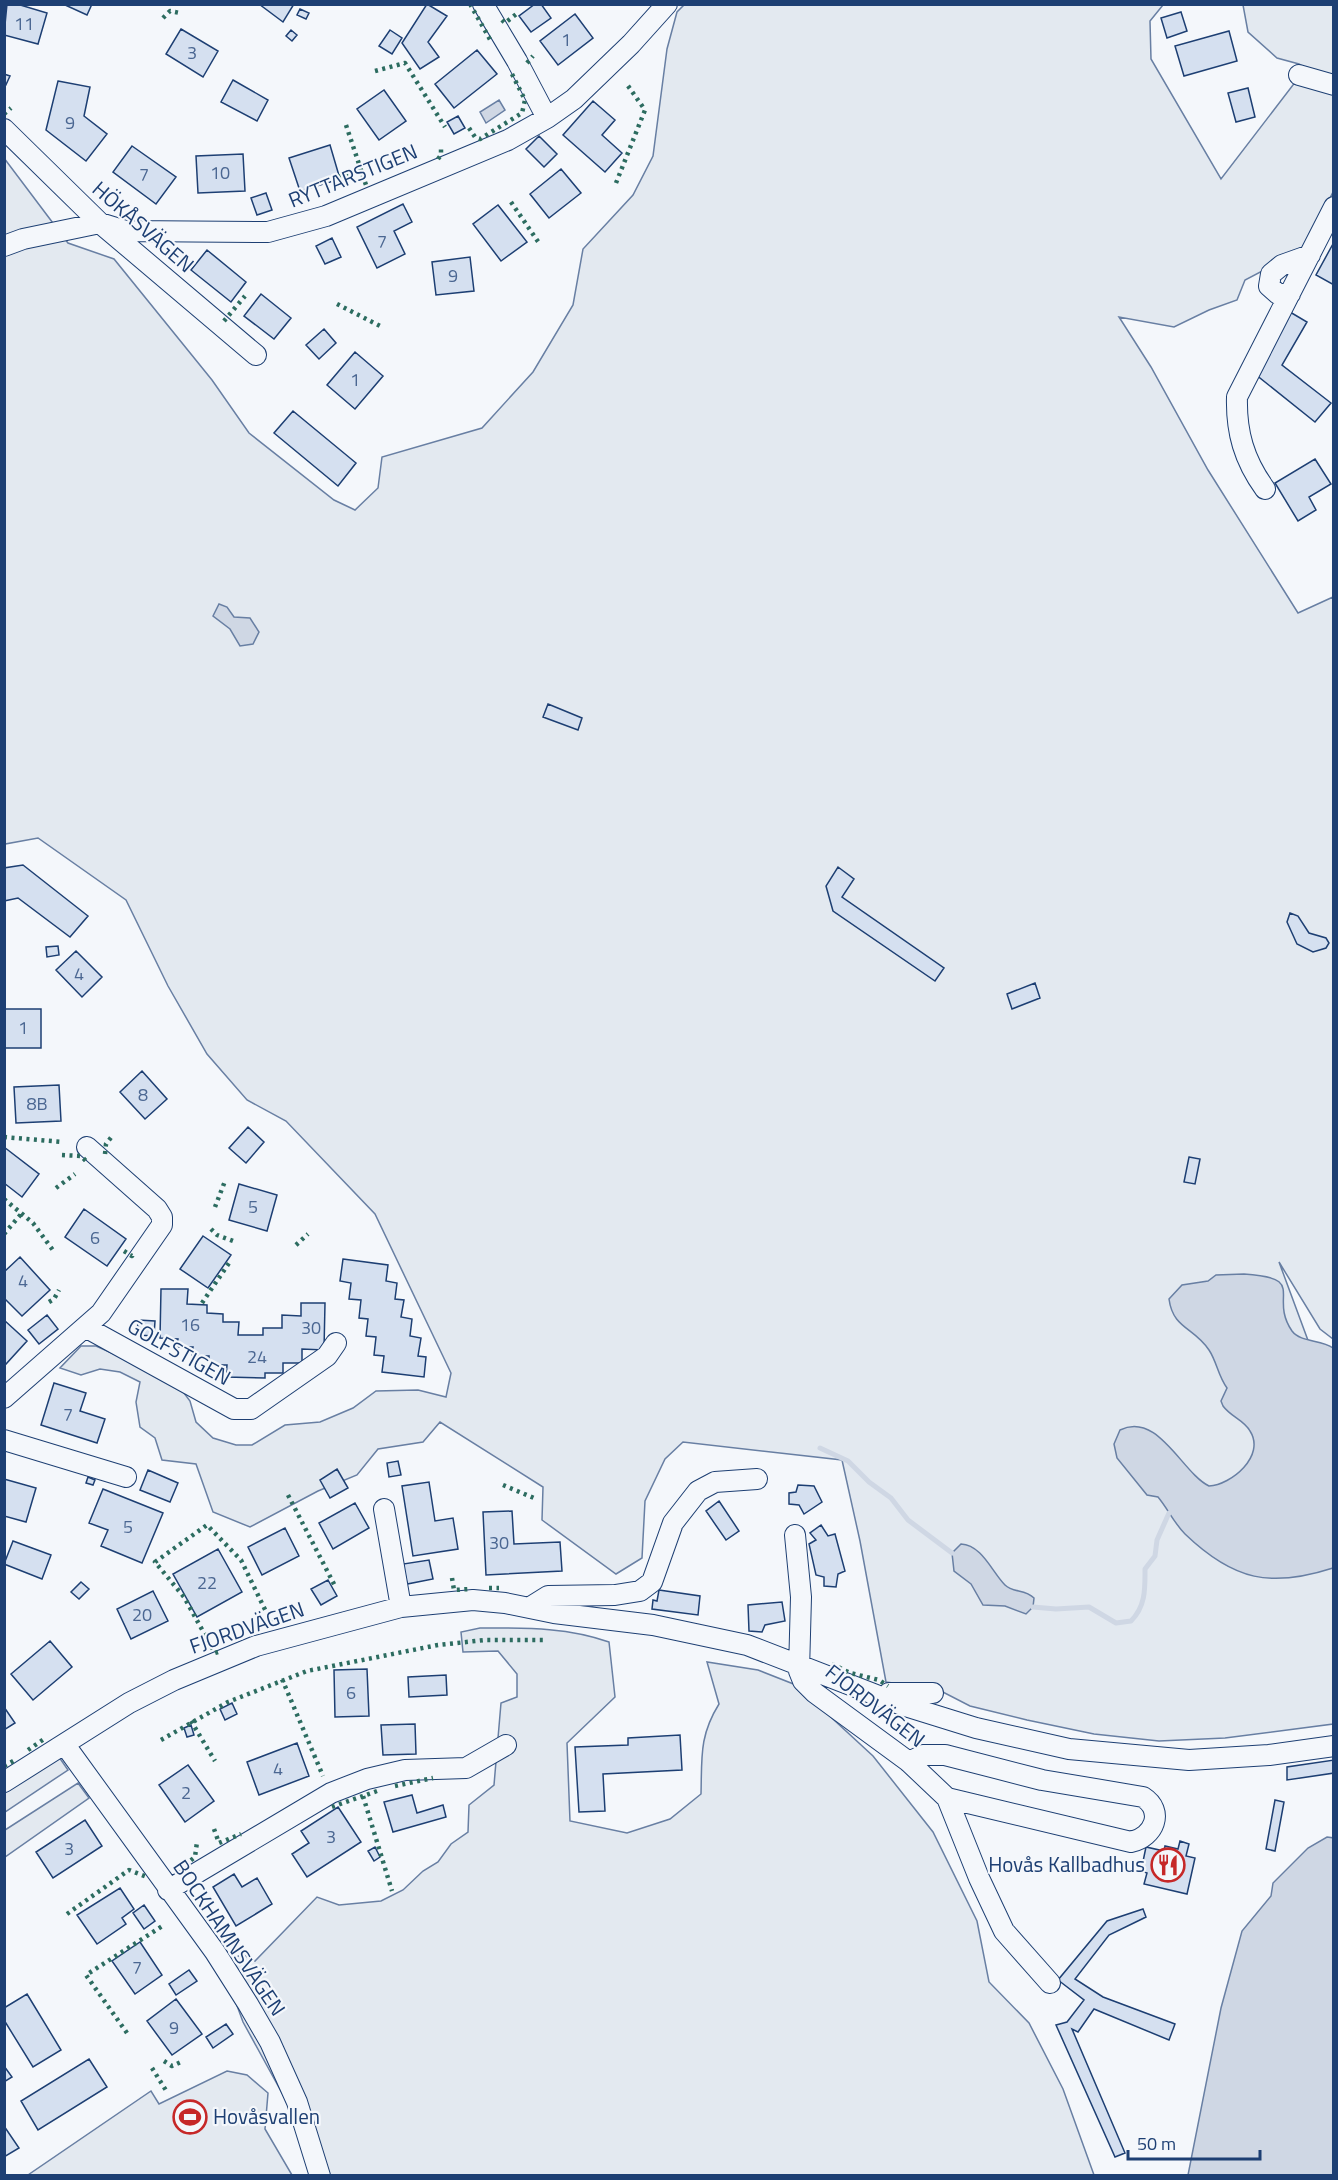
<svg xmlns="http://www.w3.org/2000/svg" width="1338" height="2180" viewBox="0 0 1338 2180" font-family="'Titillium Web',sans-serif">
<style>
.green{fill:#e3e9f0;stroke:#687fa3;stroke-width:1.5}
.water{fill:#cfd7e4;stroke:#687fa3;stroke-width:1.5}
.lines{fill:none;stroke-linecap:round;stroke-linejoin:round}
.stream{stroke:#cfd7e4;stroke-width:5}
.building{fill:#d5e0f0;stroke:#1d3f73;stroke-width:1.5}
.minor-casing{stroke:#1d3f73;stroke-width:22}
.minor{stroke:#f4f7fb;stroke-width:20}
.hedge{stroke:#2c6c60;stroke-width:4.5;stroke-dasharray:3 4.5;stroke-linecap:butt}
.labels{text-anchor:middle;stroke-width:4.5;stroke-linejoin:round;paint-order:stroke}
.number-label{font-size:18px;fill:#4b6792}
.street-label{font-size:21px;fill:#1d3f73;stroke:#f4f7fb}
.poi-label{font-size:21px;fill:#1d3f73;stroke:#f4f7fb;text-anchor:end}
</style>
<rect width="100%" height="100%" fill="#f4f7fb"/>
<path class="green" d="M684,5H1163L1150,21L1151,59L1221,179L1296,81L1333,88V192L1304,249L1245,280L1237,300L1209,310L1174,327L1119,317L1151,367L1208,470L1298,613L1333,597V1339L1320,1329L1279,1262L1333,1408V1724L1225,1738L1159,1741L1094,1734L1027,1720L970,1706L939,1690L886,1682L860,1541L842,1460L683,1442L665,1459L645,1501L642,1558L616,1574L542,1520L543,1487L440,1422L423,1442L378,1449L357,1475L318,1491L250,1527L213,1512L196,1464L162,1460L155,1438L140,1427L136,1402L140,1382L120,1372L100,1369L81,1375L60,1368L81,1346H96L175,1381L190,1401L196,1422L213,1438L236,1445H252L285,1425L320,1422L353,1408L376,1391L418,1390L446,1397L451,1373L375,1214L286,1121L247,1100L207,1054L168,986L126,900L38,838L5,844L4,158L68,243L114,259L212,380L249,433L334,500L355,510L378,488L382,457L482,428L533,372L573,305L583,249L633,195L653,156L667,49L677,12Z
M1243,5H1333V85L1299,64L1277,58L1248,32Z
M480,1628C525,1628 567,1627 609,1642L615,1697L567,1743L570,1821L627,1833L670,1819L701,1794C702,1758 699,1736 719,1704L707,1662L758,1670L796,1685L873,1756L933,1832L977,1921L989,1982L1029,2023L1063,2089L1094,2175H327L243,2022L225,1973L231,1960L242,1954L255,1961L317,1897L339,1905L381,1901L403,1890L423,1871L438,1862L451,1844L468,1832L469,1805L494,1785L501,1703L517,1697V1674L498,1651L463,1652L461,1632Z
M59,1757L68,1770L5,1812V1793Z
M78,1783L89,1798L5,1857V1830Z
M227,2071L247,2075L268,2093L265,2129L292,2175H28L151,2091L159,2104Z"/>
<path class="water" d="M499,100L505,110L486,123L480,112Z
M219,604L227,607L234,617L250,618L259,632L253,644L240,646L230,629L213,616Z
M1244,1274C1309,1278 1268,1296 1292,1331C1301,1343 1321,1339 1333,1348V1568C1271,1588 1234,1581 1185,1534C1174,1523 1168,1509 1158,1497L1147,1495L1117,1458L1114,1444L1120,1430C1158,1411 1182,1473 1209,1486C1231,1485 1266,1456 1250,1431C1244,1420 1231,1417 1223,1406L1221,1401L1227,1388C1218,1376 1217,1362 1209,1350C1194,1327 1173,1329 1169,1299L1182,1285L1208,1281L1216,1275Z
M961,1544C982,1545 992,1572 1005,1585C1013,1593 1025,1589 1034,1598L1033,1607L1026,1614L1005,1606L983,1605L971,1584L954,1571L952,1553Z
M1327,1837L1334,1838L1333,2175H1188L1221,2008L1242,1931L1271,1896L1273,1883L1308,1848Z"/>
<g class="lines">
<path class="stream" d="M820,1448L848,1461L869,1482L891,1498L908,1520L952,1553
M1033,1607L1056,1609L1089,1607L1116,1623L1131,1621C1146,1606 1145,1588 1145,1569L1155,1556L1157,1540L1169,1513"/>
</g>
<path class="building" d="M7,4H17L47,13L38,44L4,35Z
M63,4H92L87,15Z
M259,4H294L283,22Z
M427,4L447,16L428,42L439,57L420,69L402,43Z
M535,4H541L551,18L531,32L519,16Z
M300,9L309,13L306,19L297,15Z
M1181,12L1187,31L1167,38L1161,18Z
M575,14L593,38L558,65L540,41Z
M181,29L218,51L203,77L166,54Z
M291,30L297,35L292,41L286,36Z
M390,30L402,38L392,54L379,46Z
M1229,31L1237,61L1184,76L1175,46Z
M477,50L497,74L454,108L435,84Z
M4,74L10,76L4,89Z
M233,80L268,100L257,121L221,102Z
M58,81L90,87L84,116L107,134L86,161L46,130Z
M1248,88L1255,117L1236,122L1228,93Z
M384,90L406,121L379,140L357,109Z
M593,101L615,120L602,135L622,153L605,172L563,135Z
M458,116L465,128L454,134L447,122Z
M539,136L557,154L544,167L526,149Z
M330,145L340,179L300,191L289,158Z
M132,146L176,177L156,204L113,172Z
M243,154L245,191L198,193L196,156Z
M561,169L581,193L549,218L530,194Z
M266,193L272,210L257,215L251,198Z
M403,204L412,222L394,231L405,254L377,268L357,227Z
M498,205L527,242L501,261L473,224Z
M332,238L341,257L325,264L316,246Z
M1334,242V285L1316,275Z
M207,250L246,282L231,302L191,270Z
M470,257L474,291L436,295L432,262Z
M261,294L291,318L274,339L244,316Z
M1290,312L1307,322L1282,365L1331,403L1315,422L1255,374Z
M324,329L336,343L319,359L306,345Z
M355,352L383,376L355,409L327,385Z
M293,411L356,463L338,486L274,433Z
M1315,459L1331,484L1309,497L1316,510L1298,521L1275,483Z
M548,704L582,718L578,730L543,717Z
M23,865L88,916L70,937L18,898L4,901V868Z
M838,867L854,879L842,897L944,968L935,981L833,911L826,886Z
M1290,913L1298,916L1309,933L1326,938L1329,943L1326,948L1313,952L1297,944L1287,922Z
M58,946L59,955L47,957L46,947Z
M76,951L102,977L82,997L56,970Z
M1035,983L1040,998L1012,1009L1007,994Z
M4,1009H41V1048H4Z
M142,1071L167,1099L145,1119L120,1092Z
M59,1085L61,1121L16,1123L14,1087Z
M248,1127L264,1142L246,1163L229,1148Z
M4,1147L39,1174L22,1197L4,1183Z
M1189,1157L1200,1159L1195,1184L1184,1182Z
M239,1184L277,1195L267,1231L229,1220Z
M84,1209L126,1239L107,1266L65,1237Z
M203,1236L231,1255L208,1288L180,1269Z
M20,1257L50,1290L22,1316L4,1298V1272Z
M343,1259L388,1265L386,1281L397,1283L395,1299L404,1300L401,1317L412,1319L410,1336L421,1338L418,1356L426,1357L424,1377L382,1372L384,1356L374,1355L376,1337L366,1336L368,1319L359,1318L361,1300L349,1299L351,1283L340,1281Z
M161,1289H188L187,1304L207,1305V1313L223,1314V1322H239L238,1335H263V1328H282V1315L301,1316V1303H325L324,1350L302,1349V1363H283V1373H265V1378L226,1377L227,1365H209V1356H192L193,1347H177L178,1339L160,1338Z
M47,1315L58,1329L39,1344L28,1330Z
M4,1320L27,1341L6,1364L4,1363Z
M138,1320L155,1321L154,1336L137,1335Z
M54,1383L86,1393L80,1411L105,1419L97,1443L41,1425Z
M398,1461L401,1475L389,1477L387,1463Z
M337,1469L348,1488L330,1498L320,1480Z
M148,1470L178,1483L170,1502L140,1490Z
M88,1477L95,1480L93,1485L86,1483Z
M4,1479L36,1488L26,1522L4,1516Z
M429,1482L435,1521L453,1518L458,1549L413,1556L402,1486Z
M798,1485L814,1486L822,1502L804,1514L799,1505L789,1504V1493L796,1492Z
M103,1489L163,1513L142,1563L101,1546L108,1530L89,1523Z
M719,1501L739,1531L726,1540L706,1511Z
M355,1503L369,1528L333,1549L319,1523Z
M512,1511L514,1544L560,1542L562,1571L486,1575L483,1512Z
M821,1525L828,1536L835,1534L845,1571L838,1574L836,1587L824,1586V1577L816,1575L809,1544L816,1540L810,1533Z
M285,1528L299,1556L262,1575L248,1547Z
M13,1541L51,1555L42,1579L4,1564Z
M218,1549L242,1592L197,1617L173,1574Z
M429,1560L433,1579L407,1584L403,1564Z
M328,1580L337,1596L321,1605L311,1589Z
M81,1582L89,1589L79,1599L71,1592Z
M659,1590L700,1596L698,1615L652,1609L653,1600L657,1601Z
M153,1591L168,1621L131,1639L117,1609Z
M782,1602L785,1621L765,1625L762,1632L749,1631L748,1605Z
M50,1641L72,1667L33,1700L11,1674Z
M367,1669L369,1716L335,1717L334,1670Z
M446,1675L447,1695L409,1697L408,1677Z
M232,1703L237,1714L225,1720L220,1709Z
M4,1707L15,1723L4,1730Z
M415,1724L416,1754L383,1755L381,1725Z
M191,1725L194,1735L187,1737L184,1728Z
M680,1735L682,1770L603,1774L605,1811L579,1812L575,1747L628,1745V1738Z
M297,1743L309,1776L259,1795L247,1762Z
M1334,1760V1773L1287,1780V1767Z
M188,1765L214,1801L185,1822L159,1785Z
M412,1795L417,1813L443,1805L446,1817L393,1832L384,1802Z
M1275,1800L1284,1802L1275,1851L1266,1849Z
M338,1807L361,1842L307,1877L292,1854L309,1843L301,1831Z
M85,1820L102,1846L53,1878L36,1852Z
M1180,1841L1189,1844L1186,1856L1195,1858L1187,1894L1144,1884L1147,1873L1141,1871L1146,1847L1164,1851L1165,1846L1178,1849Z
M375,1847L380,1857L374,1861L368,1851Z
M234,1874L242,1887L257,1878L272,1904L236,1926L213,1887Z
M120,1888L134,1909L122,1918L126,1924L97,1944L77,1915Z
M144,1905L155,1921L144,1929L133,1913Z
M1143,1909L1146,1917L1109,1935L1075,1979L1103,1997L1175,2024L1169,2040L1094,2009L1078,2032L1072,2029L1125,2153L1115,2157L1056,2025L1067,2022L1084,2000L1058,1980L1107,1921Z
M140,1942L162,1975L135,1994L112,1961Z
M189,1970L197,1981L176,1995L169,1984Z
M27,1994L61,2050L33,2067L4,2020V2008Z
M176,1999L202,2034L172,2055L147,2021Z
M226,2024L233,2034L213,2048L206,2037Z
M89,2059L107,2087L38,2130L21,2101Z
M4,2066L12,2077L4,2082Z
M4,2126L19,2148L4,2157Z"/>
<g class="lines">
<defs>
<path id="minor" d="M483,4L517,61L547,118
M1299,75L1334,85
M4,129L100,223L256,355
M4,246L23,239L100,223L126,231L268,232L326,216L508,140L547,118L574,99L631,44L667,4
M1290,294H1278L1269,286L1271,274L1282,265L1310,255
M1265,489C1244,460 1236,432 1237,397L1334,207
M87,1328L234,1409H251L327,1356L336,1343
M4,1398L101,1313L162,1225V1217L157,1209L87,1147
M4,1440L126,1477
M384,1509L401,1607
M795,1535L801,1597L799,1671L803,1681L815,1693L909,1762L947,1798L979,1878L1004,1931L1050,1983
M532,1606L548,1596L615,1595L640,1591L652,1582L673,1523L698,1491L715,1482L757,1479
M887,1699L889,1693H933
M65,1745L215,1952L248,2004L270,2042L297,2102L320,2176
M909,1762L923,1755H945L1042,1780L1143,1797C1165,1811 1154,1837 1131,1842L947,1798
M4,1782L129,1703L174,1680L256,1646L401,1607L473,1600L505,1603L554,1613L653,1625L747,1645L902,1705L976,1728L1069,1749L1189,1760L1269,1755L1334,1746
M168,1890L331,1793L367,1779L405,1770L466,1768L506,1745"/>
</defs>
<use href="#minor" class="minor-casing"/>
<use href="#minor" class="minor"/>
<path class="hedge" d="M470,4L492,43
M163,18L170,11L180,13
M502,20L505,23L519,12
M527,63L533,56
M375,71L405,63L445,127
M4,114L11,108
M346,125L366,185
M469,128L475,137L480,139L522,113L525,100L510,70
M438,159L441,155V145
M338,177L362,171
M616,183L645,110L626,83
M511,202L539,243
M337,304L380,326
M224,321L245,296
M4,1137L63,1142
M105,1154L106,1144L113,1135
M62,1155L81,1156L87,1162
M56,1188L75,1174
M4,1199L33,1223L55,1253
M215,1207L225,1181
M211,1229L217,1235L233,1241
M4,1234L22,1213
M296,1245L308,1234
M124,1251L132,1256L134,1253
M49,1302L54,1299L59,1290
M202,1303L231,1260
M503,1485L534,1498
M288,1495L336,1588
M452,1578L454,1590L470,1589
M489,1588H499
M218,1652L215,1653L184,1597L155,1562L207,1525L241,1560L271,1622
M832,1664L850,1673L879,1680L888,1686
M282,1679L323,1776
M191,1721L215,1761
M161,1740L228,1702L307,1671L438,1645L485,1640H547
M28,1750L44,1739
M4,1766L15,1760
M395,1786L433,1778
M377,1791L363,1796L392,1891
M332,1807L363,1796
M214,1829L219,1843L241,1834
M185,1865L195,1857L197,1842
M67,1914L129,1870L147,1877
M127,2033L86,1975L164,1925
M164,2061L172,2066L183,2061
M152,2068L167,2092"/>
</g>
<defs>
<symbol id="restaurant-ring" viewBox="-11 -11 22 22"><circle r="9.5" fill="#f4f7fb" stroke="#c62828" stroke-width="1.5"/><path d="M-5-6h1v4h1v-4h1v4h1v-4h1v5L-1.5 .5V6h-2V.5L-5-1ZM5-6V6H3V1.5H1.5Q1.5-4 5-6Z" fill="#c62828"/></symbol>
<symbol id="stadium-ring" viewBox="-11 -11 22 22"><circle r="9.5" fill="#f4f7fb" stroke="#c62828" stroke-width="1.5"/><path d="M0-5a6.5 5 0 1 0 0 10a6.5 5 0 1 0 0-10ZM-3.5-1.8h7v3.6h-7Z" fill="#c62828"/></symbol>
</defs>
<g fill-rule="evenodd">
<use href="#restaurant-ring" x="1149" y="1846" width="38" height="38"/>
<use href="#stadium-ring" x="171" y="2098" width="38" height="38"/>
</g>
<g class="labels">
<g class="number-label">
<text x="24" y="30">11</text>
<text x="566" y="46">1</text>
<text x="192" y="59">3</text>
<text x="70" y="129">9</text>
<text x="220" y="179">10</text>
<text x="144" y="181">7</text>
<text x="382" y="248">7</text>
<text x="453" y="282">9</text>
<text x="355" y="386">1</text>
<text x="79" y="980">4</text>
<text x="23" y="1034">1</text>
<text x="143" y="1101">8</text>
<text x="37" y="1110">8B</text>
<text x="253" y="1213">5</text>
<text x="95" y="1244">6</text>
<text x="23" y="1287">4</text>
<text x="190" y="1331">16</text>
<text x="311" y="1334">30</text>
<text x="257" y="1363">24</text>
<text x="68" y="1421">7</text>
<text x="128" y="1533">5</text>
<text x="499" y="1549">30</text>
<text x="207" y="1589">22</text>
<text x="142" y="1621">20</text>
<text x="351" y="1699">6</text>
<text x="278" y="1775">4</text>
<text x="186" y="1799">2</text>
<text x="331" y="1843">3</text>
<text x="69" y="1855">3</text>
<text x="137" y="1974">7</text>
<text x="174" y="2034">9</text>
</g>
<g class="street-label">
<text transform="translate(353 176) rotate(-22)" y="7">RYTTARSTIGEN</text>
<text transform="translate(143 227) rotate(41)" y="7">HÖKÅSVÄGEN</text>
<text transform="translate(179 1352) rotate(29)" y="7">GOLFSTIGEN</text>
<text transform="translate(247 1628) rotate(-19)" y="7">FJORDVÄGEN</text>
<text transform="translate(875 1706) rotate(38)" y="7">FJORDVÄGEN</text>
<text transform="translate(229 1938) rotate(56)" y="7">BOCKHAMNSVÄGEN</text>
</g>
<g class="poi-label">
<text x="1145" y="1872">Hovås Kallbadhus</text>
<text x="213" y="2124" text-anchor="start">Hovåsvallen</text>
</g>
</g>
<rect width="1338" height="2180" fill="none" stroke="#1d3f73" stroke-width="12"/>
<path d="M1128 2150v9h132v-9" fill="none" stroke="#1d3f73" stroke-width="3"/>
<text x="1137" y="2150" font-size="18" fill="#1d3f73" stroke="#f4f7fb" stroke-width="4.5" paint-order="stroke">50 m</text>
</svg>
